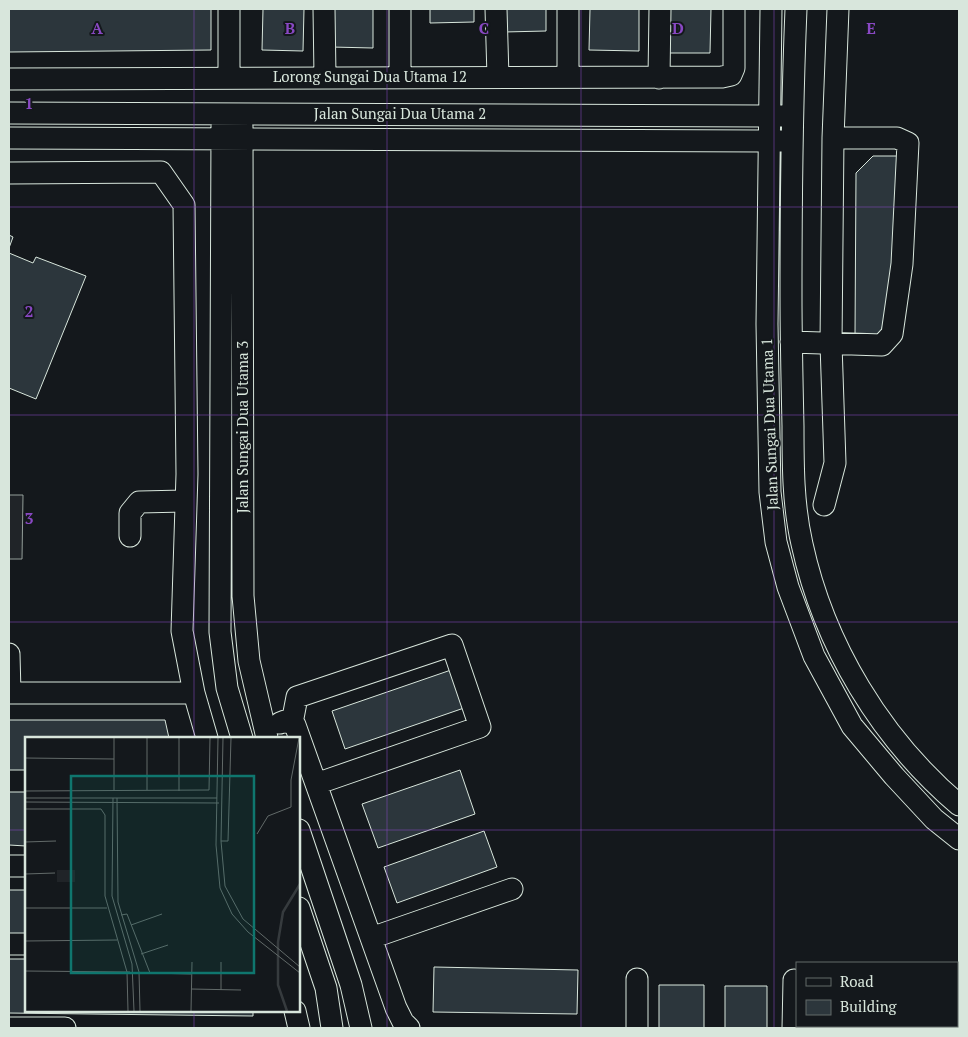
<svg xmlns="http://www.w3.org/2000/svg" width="968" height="1037" viewBox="0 0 968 1037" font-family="'PT Serif',serif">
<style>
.green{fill:#202428;stroke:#939e99}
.building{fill:#2c363c;stroke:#d8e6dc}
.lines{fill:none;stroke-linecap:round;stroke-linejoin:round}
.minor-casing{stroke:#d8e6dc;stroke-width:23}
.minor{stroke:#14181c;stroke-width:21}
.grid{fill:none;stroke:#8948c3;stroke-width:1;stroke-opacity:0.55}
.labels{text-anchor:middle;stroke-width:4;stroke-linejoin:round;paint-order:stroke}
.street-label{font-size:15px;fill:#d8e6dc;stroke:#14181c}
.inset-river{fill:none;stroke:#363b3e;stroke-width:2.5}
.inset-road{fill:none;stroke:#626a69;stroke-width:1}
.view{fill:#0f766e;fill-opacity:0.15;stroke:#0f766e;stroke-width:2.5}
.inset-edge{fill:none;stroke:#d8e6dc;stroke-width:2.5}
.grid-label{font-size:16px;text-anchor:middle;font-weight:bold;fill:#8948c3;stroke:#14181c;stroke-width:4;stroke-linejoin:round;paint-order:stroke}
</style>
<rect width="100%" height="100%" fill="#14181c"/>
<path class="green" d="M9,495H23L22,559H9Z"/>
<path class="building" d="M9,9H211V50L9,52Z
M263,9H304L303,51L262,50Z
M332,9H373V48L331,47Z
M430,9H474V22L430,23Z
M504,9H546V31L504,32Z
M590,9H639V51L589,50Z
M667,9H711L710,53H666Z
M873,156H899L893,263L882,329L875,336H855L856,173Z
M9,235L13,237L9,248Z
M9,253L33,263L36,257L86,276L36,399L9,388Z
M451,670L464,708L345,749L332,711Z
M9,720H165L169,738H26V773H9Z
M460,770L475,814L378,848L362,804Z
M9,790H26V846L9,845Z
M484,831L497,867L397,903L384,867Z
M9,890H26V934L9,935Z
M9,959H26V1011H253V1016L9,1013Z
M434,967L578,970L577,1014L433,1012Z
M659,985H704V1028H659Z
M725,986H767V1028H725Z
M820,1026H866V1028H820Z"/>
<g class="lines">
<defs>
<path id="minor" d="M229,9V78
M324,9L325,76
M496,9L498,77
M771,9L767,324L770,492L776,542L788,587L814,656L852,726L894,776L934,819L959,839
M796,9C792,104 791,199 791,294C791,338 792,382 793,426C793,465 793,505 802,544C824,645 881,739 959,805
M400,76V9
M568,77V9
M659,78L660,9
M9,79L722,77L731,75L734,68V9
M9,113L782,116
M222,126L220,632L227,688L242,738
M242,126L243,596L249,661L267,738
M9,138L781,141
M9,173L161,172L184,205L187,474L182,631L194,693L207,738
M791,342L882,345L892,334L902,264L908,143L897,138H833
M824,505L835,463L831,344L833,138L838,9
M130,536V513L139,502L185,501
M9,654L10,693
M9,693H194
M280,723L285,721L295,725L396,1008L403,1022L409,1028
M292,723L297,697L452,645L480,727L316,784
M9,781H26
M299,830L351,985L361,1028
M9,866H26
M299,908L326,988L332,1028
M371,938L512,889
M9,944H26
M295,1011L299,1028
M9,1028H65
M637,1028V979
M793,1028L794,980"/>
</defs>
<use href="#minor" class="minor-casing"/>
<use href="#minor" class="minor"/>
</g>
<path class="grid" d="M194,9V738M387,9V1028M581,9V1028M774,9V1028M9,207H959M9,415H959M9,622H959M9,830H26M299,830H959M194,1011V1028"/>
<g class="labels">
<g class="street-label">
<text x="370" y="82">Lorong Sungai Dua Utama 12</text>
<text x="400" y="119">Jalan Sungai Dua Utama 2</text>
<text transform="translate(770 424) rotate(-92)" y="5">Jalan Sungai Dua Utama 1</text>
<text transform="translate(243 427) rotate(-90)" y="5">Jalan Sungai Dua Utama 3</text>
</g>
</g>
<g transform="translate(25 737)">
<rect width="275" height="275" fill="#14181c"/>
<path d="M32,133H50V145H32Z" fill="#202428"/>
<path class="inset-river" d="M262,274L253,248V205L258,175L275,147"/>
<path class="inset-road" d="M89,1V54M193,1L191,108L195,151L207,177L223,195L275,236M198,1L196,104L200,149L218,182L275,230M0,21L89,22M122,53V1M0,54L184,53L185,1M154,54V1M0,61H192M88,61L87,159L107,227L109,274M92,61L93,165L114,235L115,274M0,65L194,66M0,72H76L80,78V159L102,235L103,274M232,97L243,79L266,70V43L274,1M196,104H203L206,1M0,105L31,104M0,137L30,136M0,171H82M96,178L102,177L125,236L166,237M106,188L137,177M0,204L92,203M116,217L143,208M0,234L105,235M166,252L216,253M196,253V225M166,274L167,225"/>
<path class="view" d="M46,39H229V236H46Z"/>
<rect width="275" height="275" class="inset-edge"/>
</g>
<g class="grid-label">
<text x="97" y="34">A</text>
<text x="290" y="34">B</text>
<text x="484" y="34">C</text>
<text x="678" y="34">D</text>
<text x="871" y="34">E</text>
<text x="29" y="109">1</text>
<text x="29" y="317">2</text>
<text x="29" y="524">3</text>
</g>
<rect width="968" height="1037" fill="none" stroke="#d8e6dc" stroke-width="20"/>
<rect x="796" y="962" width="162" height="65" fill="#14181c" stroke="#626a69"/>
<rect x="806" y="978" width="25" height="8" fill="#14181c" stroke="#626a69"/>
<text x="840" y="987" font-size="15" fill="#d8e6dc">Road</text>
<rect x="806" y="1000" width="25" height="15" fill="#2c363c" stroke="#626a69"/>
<text x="840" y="1012" font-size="15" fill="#d8e6dc">Building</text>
</svg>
